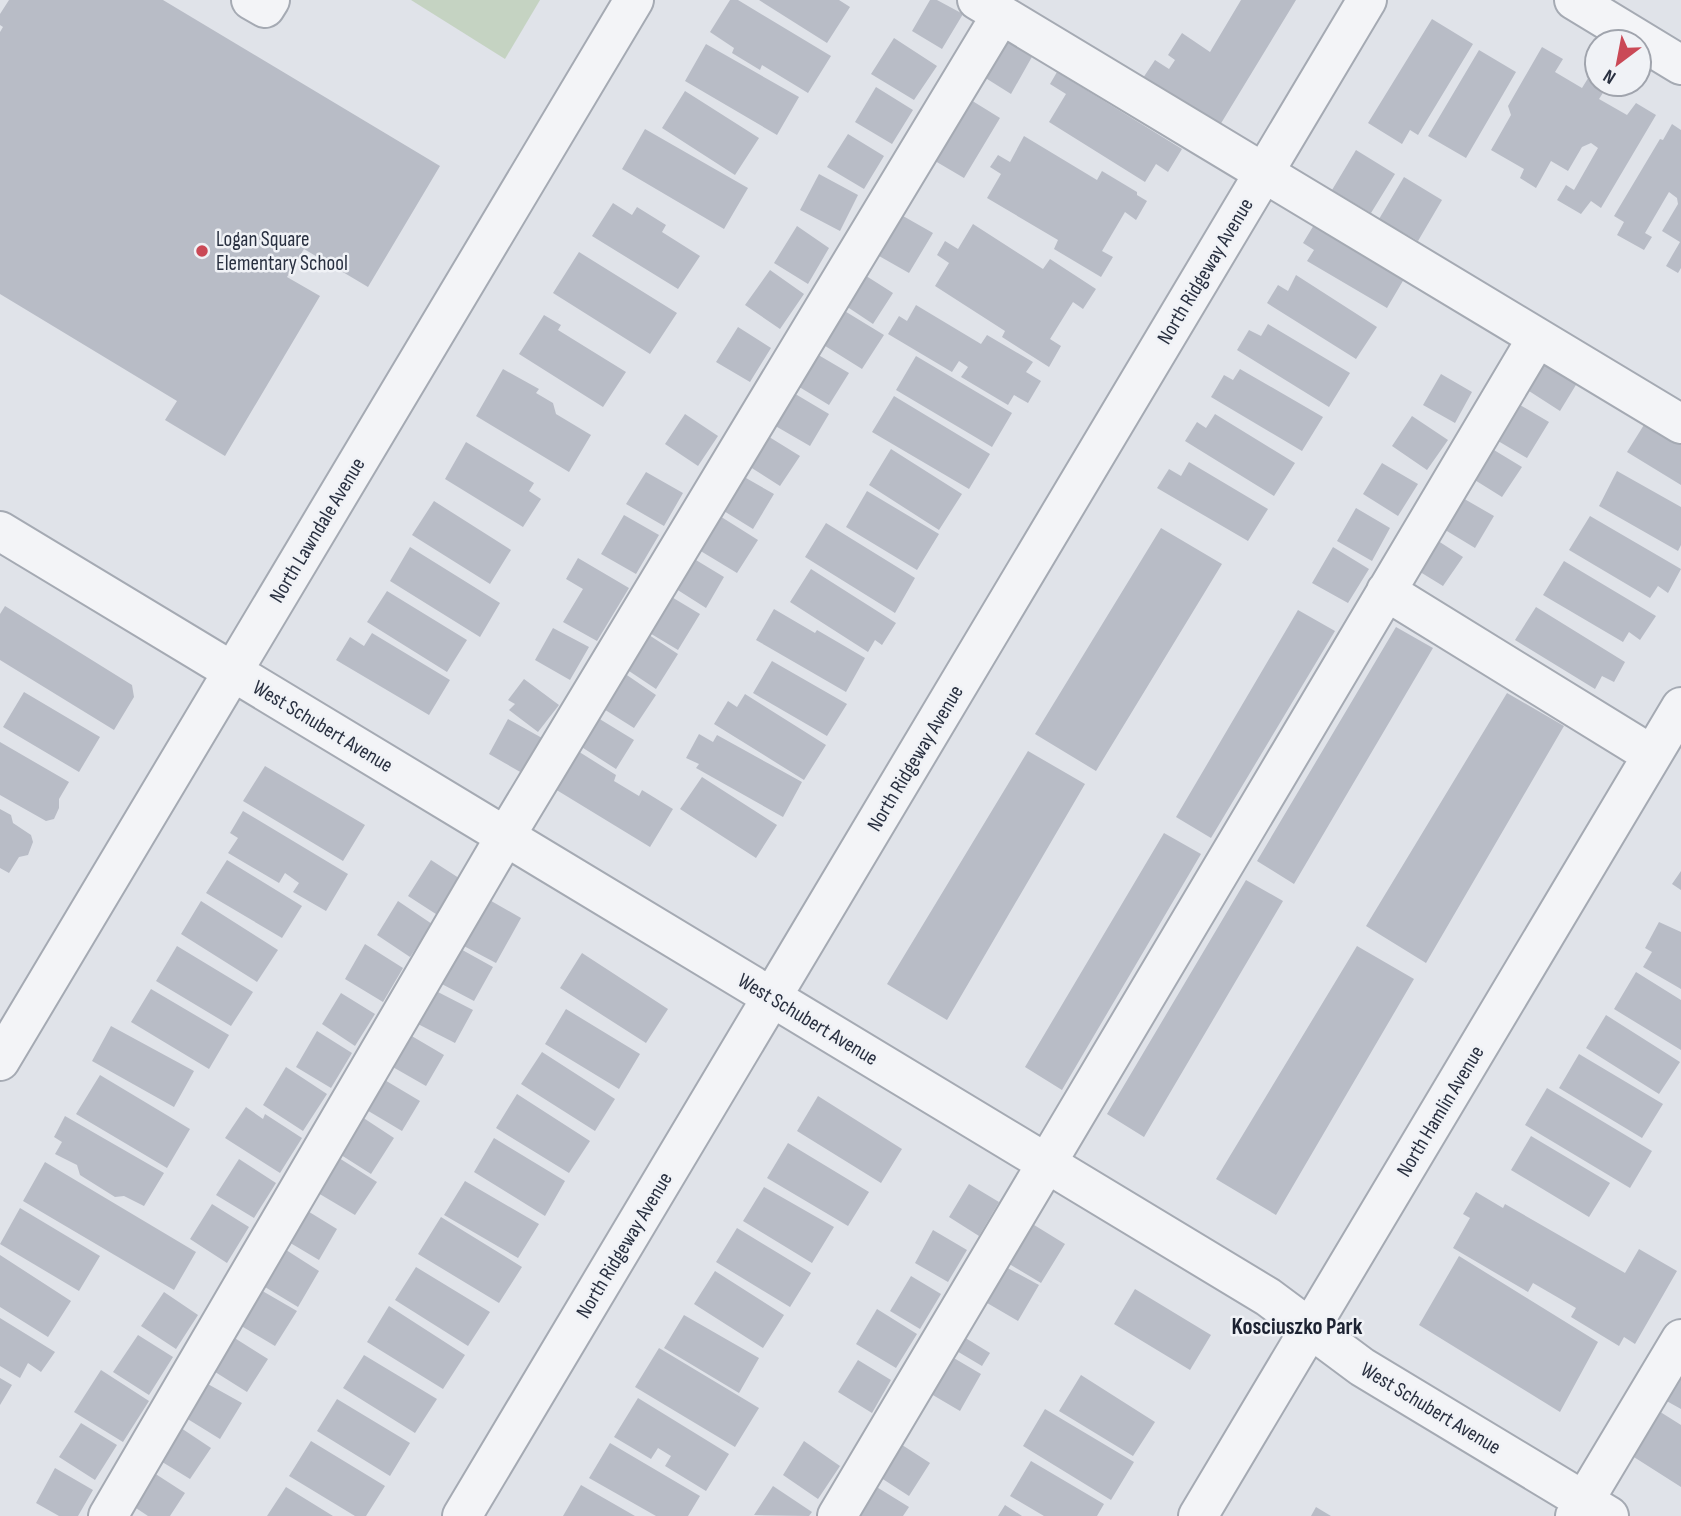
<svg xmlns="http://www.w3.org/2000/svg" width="1681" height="1516" viewBox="0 0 1681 1516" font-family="'Sofia Sans Condensed',sans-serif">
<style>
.green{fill:#c5d3c2}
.building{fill:#b8bcc6}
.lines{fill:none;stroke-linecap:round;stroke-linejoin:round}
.minor-casing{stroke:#a5aab3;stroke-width:42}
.minor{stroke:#f3f4f7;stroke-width:38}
.poi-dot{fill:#ca4956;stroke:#f0f2f6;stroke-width:2.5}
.labels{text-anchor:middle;stroke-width:5;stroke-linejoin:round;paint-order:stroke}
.poi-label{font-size:21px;fill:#293040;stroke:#f0f2f6;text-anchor:start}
.street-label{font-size:21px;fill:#293040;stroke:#f0f2f6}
.neighbourhood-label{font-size:23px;font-weight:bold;fill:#1c2231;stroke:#f0f2f6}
</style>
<rect width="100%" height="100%" fill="#e0e3e9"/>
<path class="green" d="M411,0H540L505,59Z"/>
<path class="building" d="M9,0H163L440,166L368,287L304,249L287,277L320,296L225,456L165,420L177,401L0,294V32L3,27L0,25V14Z
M730,0H738L831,56L808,93L762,65L760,70L732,53L734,48L710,32Z
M759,0H839L850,7L827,43Z
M930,0H937L963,14L942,49L912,31Z
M1241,0H1296L1220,125L1143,78L1155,60L1169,69L1175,60L1168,55L1182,33L1210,52Z
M1432,19L1473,44L1418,135L1410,130L1402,144L1368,123Z
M999,35L1033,55L1011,94L976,72Z
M894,38L937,66L914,100L871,74Z
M706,44L799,97L777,135L685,81Z
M1542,47L1563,59L1555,72L1582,88L1590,75L1597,79V84L1608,85L1599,99L1627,115L1636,103L1656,115L1601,208L1591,201L1581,214L1557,200L1566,185L1574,190L1598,148L1591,143L1582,147L1568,171L1551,161L1536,188L1520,178L1524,169L1491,150L1511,115L1508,106Z
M1479,50L1516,72L1466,158L1428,136Z
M1057,72L1182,149L1168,172L1156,164L1145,182L1049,122L1066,94L1050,84Z
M876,87L913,110L892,144L855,122Z
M685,91L759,138L735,175L662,128Z
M966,97L1000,118L964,178L930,158Z
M1672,124L1681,130V268L1678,273L1666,266L1680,242L1662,231L1678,204L1677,198L1669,192L1645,233L1652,237L1644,250L1617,235L1624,222L1614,216L1660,139L1663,140Z
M645,129L748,188L724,229L622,169Z
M848,134L884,156L864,189L827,167Z
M1024,136L1097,180L1102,171L1137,192V195L1147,201L1136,220L1125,212L1102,251L1113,257L1101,277L1054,249L1058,240L987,198L1001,174L990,167L998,155L1010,162Z
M1356,150L1395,174L1371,213L1332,190Z
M819,174L858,195L840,231L800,210Z
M1404,177L1442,200L1418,241L1379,219Z
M613,203L632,215L637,207L666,225L662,232L700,256L678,289L592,236Z
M896,212L933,233L909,273L872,252Z
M1317,220L1407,274L1387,308L1307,261L1314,250L1303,243Z
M973,224L1043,269L1050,259L1096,289L1083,309L1073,302L1050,339L1061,346L1049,367L1002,337L1005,331L935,286L949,263L937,255L945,241L958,249Z
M797,226L829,248L808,284L774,263Z
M579,252L677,313L650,354L553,293Z
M770,270L804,294L780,329L745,305Z
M860,272L893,293L873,324L840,302Z
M1296,275L1377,327L1356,359L1267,303L1278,285L1288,291Z
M916,305L981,344L987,335L1033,362L1026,372L1041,381L1028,403L1014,395L1008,405L961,377L968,367L959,361L952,372L888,334L899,316L907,321Z
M843,310L884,335L862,369L822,344Z
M544,315L561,325L558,330L626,372L603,407L519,354Z
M1268,324L1350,373L1329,407L1237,350L1249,330L1261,336Z
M738,327L771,348L750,382L716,362Z
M815,353L849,373L829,405L796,385Z
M916,356L1012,413L992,447L896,390Z
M1547,360L1579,380L1560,411L1529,391Z
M503,369L539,389L536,393L553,403L556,414L591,435L569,472L476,416Z
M1240,369L1323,417L1302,451L1211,397L1224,375L1233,380Z
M1441,374L1472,392L1455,423L1423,405Z
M792,392L829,414L810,446L772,424Z
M894,396L990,454L969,489L872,432Z
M1515,402L1549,422L1527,458L1493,438Z
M685,414L718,436L698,466L665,444Z
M1215,414L1295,463L1274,496L1185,441L1197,422L1206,428Z
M1412,416L1448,440L1427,470L1392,446Z
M1647,420L1681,441V485L1627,452Z
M766,435L800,456L780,486L747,465Z
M466,442L534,483L529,491L541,499L523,527L445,479Z
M1489,447L1522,467L1502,497L1470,477Z
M891,449L962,494L939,530L869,485Z
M1189,462L1268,509L1248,541L1157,488L1169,469L1181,476Z
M1382,463L1418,484L1398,516L1363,494Z
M1617,471L1681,507V545L1678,551L1599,506Z
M646,472L683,493L664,526L626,504Z
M739,474L774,494L753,529L719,508Z
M867,491L939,534L917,570L846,527Z
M1461,497L1494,516L1475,548L1442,528Z
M434,501L511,550L490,584L412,535Z
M1356,508L1390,528L1372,561L1337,541Z
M715,513L758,540L737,573L694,547Z
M624,515L659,535L636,574L601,554Z
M1590,516L1681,569L1668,593L1658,586L1650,598L1569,550Z
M826,523L915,578L895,613L805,557Z
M1161,528L1222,564L1096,771L1035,734Z
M1432,537L1463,557L1443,586L1412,567Z
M410,547L500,603L480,637L390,581Z
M1333,547L1369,569L1348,603L1312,583Z
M691,557L724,577L706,608L673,587Z
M578,558L629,588L597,641L563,622L583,589L566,579Z
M1564,561L1656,616L1640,640L1629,632L1623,642L1543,595Z
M811,569L896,623L882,645L875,640L868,652L790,602Z
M387,591L467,640L447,672L367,622Z
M665,593L700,614L678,650L643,629Z
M5,606L132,685L134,697L114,730L0,660V614Z
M1536,607L1625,662L1614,682L1602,676L1595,689L1515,640Z
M774,609L815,633L817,630L865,658L846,692L756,640Z
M1298,610L1335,631L1211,838L1176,817Z
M1396,627L1433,648L1294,884L1257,861Z
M553,628L589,647L570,680L535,660Z
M372,633L450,680L429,715L336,660L350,637L364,646Z
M646,633L678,654L656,689L623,667Z
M772,661L847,704L827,736L753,693Z
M621,671L656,695L634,728L599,706Z
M524,679L559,705L538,732L509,710L515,704L508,700Z
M24,692L100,737L79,772L3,727Z
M1507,693L1564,726L1426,963L1366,926Z
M745,694L826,745L804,780L714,724L728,701L737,707Z
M598,718L634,740L616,769L580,746Z
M508,719L542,738L522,773L489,754Z
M699,734L713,742L717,735L802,782L783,817L696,768L699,764L686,758Z
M0,742L69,782L59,799V808L54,819L46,821L0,795Z
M573,748L616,775L614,781L639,796L642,790L673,809L650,847L550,786Z
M1028,751L1085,784L947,1020L887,984Z
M265,766L365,825L343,861L243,801Z
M702,777L777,825L756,858L680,809Z
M0,809L11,815L13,823L31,835L33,842L28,855L19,857L9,873L0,868Z
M243,811L348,874L326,911L293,892L299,883L285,873L279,883L228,853L238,838L230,833Z
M1164,833L1201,854L1062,1090L1025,1067Z
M227,860L302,906L282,938L206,893Z
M431,860L462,880L439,916L408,896Z
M1681,871V890L1672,884Z
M1246,880L1283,901L1144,1137L1107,1114Z
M486,898L521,918L496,963L460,944Z
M201,901L278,950L257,982L181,934Z
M398,901L432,924L410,957L377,935Z
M1659,922L1681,932V989L1643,967L1652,952L1645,948Z
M365,944L403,968L383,1002L345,979Z
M177,946L253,992L231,1026L156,981Z
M1357,946L1414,979L1276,1215L1216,1179Z
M457,947L493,967L474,1001L438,982Z
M582,953L668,1009L646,1043L560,988Z
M1636,972L1681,1000V1050L1614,1009Z
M151,989L229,1035L209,1069L131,1022Z
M434,990L473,1010L455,1043L416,1023Z
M341,993L375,1014L355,1046L322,1024Z
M566,1009L640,1054L619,1089L545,1044Z
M1606,1015L1680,1062L1659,1094L1586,1048Z
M111,1026L194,1071L174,1107L92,1061Z
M317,1031L352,1053L331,1088L296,1067Z
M410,1035L444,1055L426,1086L391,1066Z
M542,1052L615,1099L595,1131L521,1084Z
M1579,1054L1663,1104L1642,1138L1559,1088Z
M286,1067L327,1094L303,1131L263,1105Z
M100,1075L190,1129L167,1168L76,1114Z
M383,1079L420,1101L402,1131L365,1109Z
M1547,1088L1652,1151L1630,1188L1525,1125Z
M517,1094L590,1141L569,1173L496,1128Z
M818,1096L902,1149L881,1183L797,1131Z
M246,1107L263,1119L265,1114L302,1138L280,1173L225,1138Z
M65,1116L164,1173L144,1206L124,1196L115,1197L80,1175L77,1165L55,1154L62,1142L54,1137Z
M362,1117L394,1138L371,1174L338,1153Z
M1531,1136L1610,1183L1589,1217L1511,1170Z
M494,1138L565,1181L545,1216L474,1172Z
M788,1143L869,1192L848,1226L767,1178Z
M339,1158L377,1182L355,1215L318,1193Z
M239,1159L276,1183L254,1218L216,1195Z
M45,1162L196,1252L174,1290L23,1201Z
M465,1181L539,1224L518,1258L444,1215Z
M969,1184L999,1202L979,1236L949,1217Z
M764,1187L834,1227L812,1263L743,1221Z
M1476,1192L1503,1208L1505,1204L1625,1273L1639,1249L1677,1271L1635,1344L1624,1337L1619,1346L1571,1317L1576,1308L1533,1283L1528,1292L1453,1248L1470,1218L1463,1214Z
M212,1204L249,1227L227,1263L190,1239Z
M20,1208L100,1256L79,1291L0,1244Z
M306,1210L337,1229L319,1260L287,1241Z
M441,1217L522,1267L499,1303L418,1254Z
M1026,1220L1065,1244L1041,1283L1001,1259Z
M737,1228L811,1273L790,1307L716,1262Z
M933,1230L967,1250L948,1282L915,1263Z
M283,1248L319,1271L298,1307L260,1284Z
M0,1255L71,1301L48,1337L0,1307Z
M1459,1256L1598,1342L1560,1412L1419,1325Z
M1002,1265L1039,1285L1018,1321L982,1300Z
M416,1267L490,1312L468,1346L395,1300Z
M715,1271L784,1315L763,1348L694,1304Z
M911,1276L941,1294L920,1329L890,1311Z
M259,1289L297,1311L275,1346L238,1324Z
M1135,1289L1211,1335L1190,1370L1114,1324Z
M164,1292L198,1315L176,1349L141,1326Z
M389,1306L465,1355L443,1389L367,1342Z
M877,1309L917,1334L896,1368L856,1344Z
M684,1315L759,1358L739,1393L664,1348Z
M0,1318L55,1352L41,1372L28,1363L20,1378L0,1366Z
M959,1334L990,1353L982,1366L950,1347Z
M138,1335L173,1357L149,1395L113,1372Z
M233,1337L268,1359L247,1392L212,1370Z
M659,1348L759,1408L735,1447L635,1387Z
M947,1354L981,1374L960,1411L926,1391Z
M364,1355L437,1399L415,1433L343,1388Z
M858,1360L891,1380L872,1413L838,1392Z
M1681,1368V1409L1663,1399Z
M101,1370L149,1401L123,1442L74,1412Z
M1081,1375L1155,1422L1133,1456L1059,1411Z
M0,1378L12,1385L0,1405Z
M206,1383L242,1403L220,1439L186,1418Z
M638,1398L729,1454L706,1491L665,1466L671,1456L658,1448L651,1459L614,1437Z
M337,1399L410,1443L390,1476L317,1431Z
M1654,1408L1681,1425V1487L1626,1452Z
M1045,1409L1134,1462L1111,1500L1023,1446Z
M81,1423L117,1445L95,1480L59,1457Z
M181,1428L211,1448L190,1479L159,1460Z
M311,1441L385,1486L366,1516H355L289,1476Z
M804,1441L840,1466L818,1499L783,1475Z
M896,1441L930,1463L909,1496L875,1474Z
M610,1443L700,1496L688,1516H656L589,1478Z
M1031,1461L1104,1504L1097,1516H1044L1010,1496Z
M55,1468L93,1490L78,1516H59L36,1503Z
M151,1471L185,1493L170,1516H148L130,1504Z
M581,1485L635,1516H563Z
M773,1486L812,1512L809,1516L754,1515Z
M875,1486L909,1507L903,1516H855Z
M286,1487L333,1516H267Z
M1005,1505L1022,1516H998Z
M1316,1507L1331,1516H1311Z"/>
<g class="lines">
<defs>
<path id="minor" d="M251,0L265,8L270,0
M977,0L1681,424
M1574,0L1681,65
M0,531L1268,1297L1362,1367L1609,1516
M1386,591L1652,755
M0,1061L634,0
M108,1516L505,837L1001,15
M462,1516L1367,0
M837,1516L1537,338
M1198,1516L1681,707
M1575,1516L1681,1339"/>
</defs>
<use href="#minor" class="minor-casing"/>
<use href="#minor" class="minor"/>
</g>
<circle class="poi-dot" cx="202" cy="251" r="7"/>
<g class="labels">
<g class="poi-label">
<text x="216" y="246">Logan Square<tspan x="216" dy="24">Elementary School</tspan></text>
</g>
<g class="street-label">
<text transform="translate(1205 271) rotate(-59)" y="7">North Ridgeway Avenue</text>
<text transform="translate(317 530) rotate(-59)" y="7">North Lawndale Avenue</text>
<text transform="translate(323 726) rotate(31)" y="7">West Schubert Avenue</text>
<text transform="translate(915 758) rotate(-59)" y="7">North Ridgeway Avenue</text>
<text transform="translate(808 1019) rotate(31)" y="7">West Schubert Avenue</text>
<text transform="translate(1440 1111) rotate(-59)" y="7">North Hamlin Avenue</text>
<text transform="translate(624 1245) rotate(-59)" y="7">North Ridgeway Avenue</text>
<text transform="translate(1431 1408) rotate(31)" y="7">West Schubert Avenue</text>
</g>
<g class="neighbourhood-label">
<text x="1297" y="1334">Kosciuszko Park</text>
</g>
</g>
<g transform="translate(1618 63) rotate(212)"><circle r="33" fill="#f0f2f6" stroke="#a0a4ad" stroke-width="2"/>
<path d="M0-5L12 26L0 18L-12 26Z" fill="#ca4956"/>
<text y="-10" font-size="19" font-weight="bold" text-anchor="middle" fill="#293040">N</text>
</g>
</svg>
